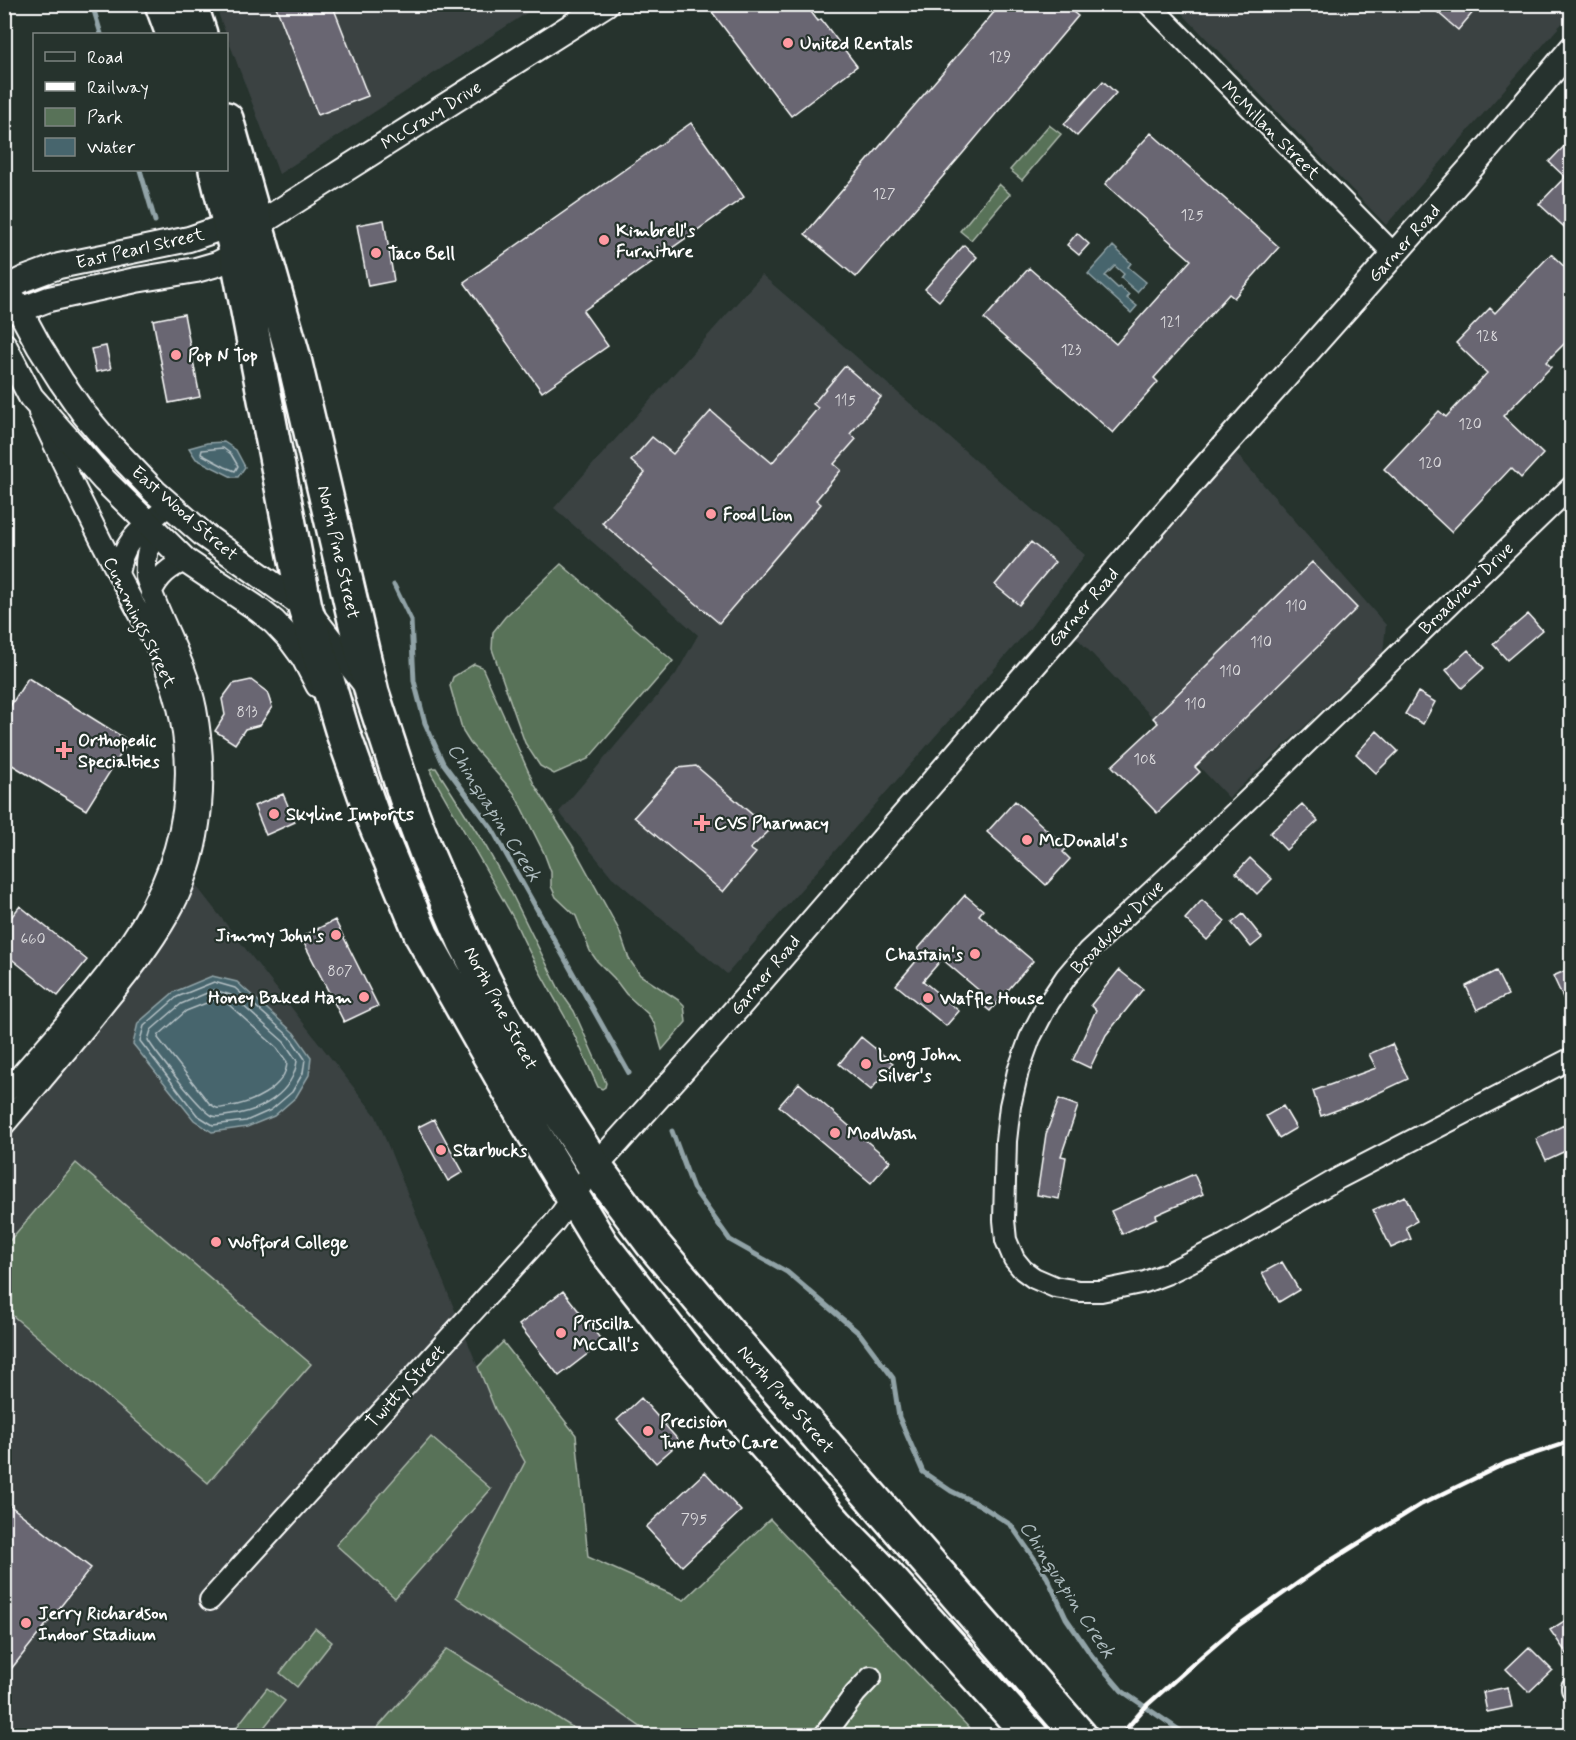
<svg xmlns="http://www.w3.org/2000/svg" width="1576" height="1740" viewBox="0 0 1576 1740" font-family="Mynerve,sans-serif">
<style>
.built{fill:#3a4242}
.green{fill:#587258;stroke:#acb8ac;stroke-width:1.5}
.water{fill:#47656d;stroke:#91a3a7;stroke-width:1.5}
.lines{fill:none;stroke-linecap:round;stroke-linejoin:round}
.shore{stroke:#b5c1c5;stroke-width:1.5}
.stream{stroke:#91a3a7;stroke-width:5}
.building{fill:#696672;stroke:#fff;stroke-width:1.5}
.minor-casing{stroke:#fff;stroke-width:24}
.tertiary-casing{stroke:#fff;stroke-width:28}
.trunk-casing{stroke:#fff;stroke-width:38}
.minor{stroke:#26332d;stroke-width:20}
.tertiary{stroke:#26332d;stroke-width:24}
.trunk{stroke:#26332d;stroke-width:33}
.rail{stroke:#fff;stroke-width:4.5}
.poi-dot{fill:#ff9aa2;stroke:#26332d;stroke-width:2}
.labels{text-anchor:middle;stroke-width:4.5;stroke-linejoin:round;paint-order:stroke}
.number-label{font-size:15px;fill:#dad9dc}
.poi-label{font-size:18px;font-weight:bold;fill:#fff;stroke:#26332d;text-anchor:start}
.street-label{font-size:18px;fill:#fff;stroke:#26332d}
.water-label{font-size:20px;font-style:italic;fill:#acbabd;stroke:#26332d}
</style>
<rect width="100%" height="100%" fill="#26332d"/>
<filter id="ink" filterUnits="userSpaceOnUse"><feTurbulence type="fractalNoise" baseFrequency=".0167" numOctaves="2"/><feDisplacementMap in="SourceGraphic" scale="12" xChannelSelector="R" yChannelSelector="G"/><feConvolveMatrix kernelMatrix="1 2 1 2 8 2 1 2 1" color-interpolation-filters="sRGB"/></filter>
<g filter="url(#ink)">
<path class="built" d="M1571,4L1572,12L1386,225L1174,5Z
M215,5H539L279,174Z
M762,275L1085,555L1030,628L727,974L612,877L559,812L676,674L698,635L554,508Z
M1235,452L1386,625L1383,652L1229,798L1076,637Z
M187,874L376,1116L495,1409L525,1462L456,1597L652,1735L5,1736V1094Z"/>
<path class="green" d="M1049,125L1061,134L1022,180L1010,170Z
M999,184L1010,194L971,240L960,231Z
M561,564L673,661L588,759L554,774L540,766L525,743L492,649L493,632L505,617Z
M474,664L482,667L534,784L574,848L619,930L629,959L640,975L680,1001L684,1005L686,1022L662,1050L655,1025L648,1014L626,994L614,978L597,961L590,951L576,916L556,897L551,886V872L544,853L514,793L470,743L463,732L450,686L453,677Z
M434,768H436L485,845L509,888L560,991L574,1011L606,1083L605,1087L602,1089L598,1087C587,1063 577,1038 564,1015C546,983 528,953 514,919L431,773V769Z
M76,1163L311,1364L208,1483L5,1309V1246Z
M503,1342L576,1435L588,1557L684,1600L770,1519L976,1735H652L456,1597L525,1462L495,1409L478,1367Z
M431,1437L491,1489L395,1598L336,1545Z
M315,1628L332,1642L297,1687L280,1673Z
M447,1649L585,1735H371Z
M267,1688L285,1701L258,1735H236L232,1733Z"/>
<path class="water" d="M1113,246L1131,263L1128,267L1146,282L1137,292L1121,278L1124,274L1115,266L1105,276L1118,288L1120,287L1129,295L1127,298L1137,306L1131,313L1088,274Z
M224,442L236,450L245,467L238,477H232L196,459L189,448L207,443Z
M212,976L237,982L294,1033L311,1057L309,1075L296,1097L274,1116L247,1127L212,1132L194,1120L133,1044L138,1023L174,992Z"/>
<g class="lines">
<path class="shore" d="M223,448L231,454L238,466L235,471L225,467L201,454L202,450Z
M214,982L235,988L290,1037L305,1059L303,1073L292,1092L271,1110L246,1121L213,1125L197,1115L140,1041L144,1026L177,997Z
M214,990L231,995L284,1042L297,1061C293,1093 260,1112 231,1115C226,1116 218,1118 213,1116C202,1112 155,1052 148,1040L151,1030L181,1004Z
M214,1000L227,1003L277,1048L287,1062C286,1089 249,1104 227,1107C224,1107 220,1109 217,1108C216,1108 210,1104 209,1103L158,1038L159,1035L186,1011Z"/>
<path class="stream" d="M92,4L101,34
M140,170L155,221
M394,585L411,620L414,681L425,723L443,763L492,829L629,1073
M672,1131L693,1188L730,1240L787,1272L860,1334L893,1378L899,1417L923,1472L951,1491L980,1505L1011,1525L1047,1577L1066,1618L1092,1656L1122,1691L1188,1736"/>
</g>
<path class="building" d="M275,4H332L368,96L318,115Z
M706,4H805L818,21L821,19L857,66L791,116Z
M1001,4H1063L1078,16L963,153L856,277L805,234Z
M1428,4H1480L1458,30Z
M1103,81L1116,93L1077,136L1064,124Z
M691,123L744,197L583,311L608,346L542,392L464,282Z
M1151,133L1279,247L1234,298L1229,294L1154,378L1158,382L1113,433L984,319L1029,268L1116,344L1191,260L1105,184Z
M1572,138V234L1539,204L1565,177L1549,162Z
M384,220L394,281L368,286L357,225Z
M1077,233L1089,244L1079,255L1067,245Z
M964,245L977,257L939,301L925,289Z
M1551,254L1572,274V336L1546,362L1551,367L1503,416L1543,454L1521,478L1511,468L1451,532L1384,469L1439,411L1446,417L1487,373L1456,343L1490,308L1495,313Z
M184,314L200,397L169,403L153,320Z
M106,346L111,369L96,372L91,349Z
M845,366L881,397L850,434L856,439L834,464L841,470L816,500L821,504L719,623L602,523L645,473L631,461L652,437L673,454L711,411L772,463L818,408L813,404Z
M1031,542L1055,562L1019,605L995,585Z
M1312,562L1357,608L1195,767L1200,772L1157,813L1112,766L1158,723L1153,718Z
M1528,614L1542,630L1507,660L1493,644Z
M1468,650L1484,668L1462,688L1446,670Z
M28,678L129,741L86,810L4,760V716Z
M251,680L267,692L272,707L260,725L245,729L235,744L215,731L225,715L222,699L233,684Z
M1418,692L1435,702L1423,724L1405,714Z
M1377,731L1398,751L1376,773L1356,754Z
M696,766L770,830L750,849L756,853L723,892L634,817L678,768Z
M283,794L295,822L266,835L254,806Z
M1015,801L1067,848L1063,852L1070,859L1046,885L987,832Z
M1302,804L1318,821L1286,850L1270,833Z
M1250,858L1272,879L1257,894L1236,873Z
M965,895L983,910L979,915L1033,961L990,1011L976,1000L982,993L942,959L923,981L959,1011L946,1026L896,985L923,953L918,949Z
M1202,900L1225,921L1207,940L1185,919Z
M20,906L87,960L58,996L4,953V926Z
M1243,914L1262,938L1251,947L1232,923Z
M335,920L378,1006L344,1022L301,937Z
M1572,968V1017L1553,976Z
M1119,970L1143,989L1106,1035L1090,1068L1073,1060L1096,1010L1091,1005Z
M1496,971L1508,995L1477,1010L1466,986Z
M861,1037L893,1063L871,1090L839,1064Z
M1392,1044L1408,1079L1361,1101L1321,1116L1313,1091L1376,1068L1369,1054Z
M799,1083L890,1161L871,1183L779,1106Z
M1059,1099L1078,1106L1061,1156L1066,1157L1059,1199L1037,1195L1046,1134Z
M1283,1106L1296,1128L1279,1138L1266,1116Z
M434,1119L463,1172L448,1181L418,1127Z
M1564,1125L1572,1141V1148L1546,1160L1536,1139Z
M1194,1174L1203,1194L1156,1215L1157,1218L1122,1234L1111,1211Z
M1405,1196L1417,1221L1406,1227L1411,1239L1391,1248L1373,1210Z
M1282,1262L1299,1290L1279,1302L1262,1273Z
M563,1291L603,1342L559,1376L519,1325Z
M641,1398L680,1442L656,1463L617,1420Z
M705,1472L741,1511L682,1566L646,1527Z
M4,1501L91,1568L4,1678Z
M1572,1616V1661L1550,1630Z
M1529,1647L1552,1670L1529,1692L1506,1669Z
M1508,1687L1512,1707L1487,1712L1483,1692Z"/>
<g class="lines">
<defs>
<path id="minor" d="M1149,4L1394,254
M1572,486L1193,853L1088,951L1066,977L1046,1007L1030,1038L1018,1071L1010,1106L1006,1141L1004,1220L1006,1240L1014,1259L1023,1270L1034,1278L1055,1287L1079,1291H1101L1145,1282L1166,1274L1224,1245L1339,1178L1572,1058
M118,574C124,537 143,528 169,505
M151,593C159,576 169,567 186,561
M4,1094C50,1040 104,985 141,925C190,843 200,758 166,669C153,635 133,604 117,572C90,519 64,466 39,413
M4,1125C39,1084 73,1044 106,1002C131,972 156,940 174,905C204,847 208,773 196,709C187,663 161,622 146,577C145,558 147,548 156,531
M210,1600L554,1223L595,1167
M1572,1687V1689
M824,1736L855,1694L871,1677"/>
<path id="tertiary" d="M256,226L606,4
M4,281L39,346L61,381L84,414L110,445L155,492L204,535L305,607L368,688
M4,289L24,279L59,266L189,239L230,225L245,226
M4,310H20L49,299L136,280L196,270L217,264L245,250L248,245
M4,345L31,397L104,480L186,561L255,607L274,622L290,639L304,658L318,685
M595,1167L714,1035L1199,474L1476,162L1572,48"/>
<path id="trunk" d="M162,4L173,34
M190,4L200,34
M226,119L294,359L372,693L407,800L427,854L464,940L497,1006L541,1083L595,1167L652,1243L729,1334L1080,1736
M216,170L237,254L305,607L343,733L375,823L422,936L529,1125L602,1245L686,1352L759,1438L836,1524L885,1574L1031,1736"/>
</defs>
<use href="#minor" class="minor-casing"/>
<use href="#tertiary" class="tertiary-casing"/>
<use href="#trunk" class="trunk-casing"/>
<use href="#minor" class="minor"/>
<use href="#tertiary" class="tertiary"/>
<use href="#trunk" class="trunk"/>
<path class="rail" d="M1120,1736L1147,1705L1201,1657L1236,1627L1322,1566L1420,1505L1506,1463L1572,1441"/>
</g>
</g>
<g class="poi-dot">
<circle cx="788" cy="43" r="6"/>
<circle cx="604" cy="240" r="6"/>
<circle cx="376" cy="253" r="6"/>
<circle cx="176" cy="355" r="6"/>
<circle cx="711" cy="514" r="6"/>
<path d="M61 741h6v6h6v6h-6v6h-6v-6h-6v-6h6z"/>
<circle cx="274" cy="814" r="6"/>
<path d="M699 814h6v6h6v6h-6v6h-6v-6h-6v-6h6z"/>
<circle cx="1027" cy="840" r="6"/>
<circle cx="336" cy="935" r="6"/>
<circle cx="975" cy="954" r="6"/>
<circle cx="364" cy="997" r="6"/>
<circle cx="928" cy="998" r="6"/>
<circle cx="866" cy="1064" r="6"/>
<circle cx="835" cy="1133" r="6"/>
<circle cx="441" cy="1150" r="6"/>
<circle cx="216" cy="1242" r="6"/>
<circle cx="561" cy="1333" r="6"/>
<circle cx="648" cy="1431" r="6"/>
<circle cx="26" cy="1623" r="6"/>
</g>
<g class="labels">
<g class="number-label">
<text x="1000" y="62">129</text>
<text x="884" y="199">127</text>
<text x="1192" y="220">125</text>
<text x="1170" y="327">121</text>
<text x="1487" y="341">128</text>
<text x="1071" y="355">123</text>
<text x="845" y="405">115</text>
<text x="1470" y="429">120</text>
<text x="1430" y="468">120</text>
<text x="1296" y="611">110</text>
<text x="1261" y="647">110</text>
<text x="1230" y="676">110</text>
<text x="1195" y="709">110</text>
<text x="247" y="717">813</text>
<text x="1145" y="764">108</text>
<text x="33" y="944">660</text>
<text x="340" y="976">807</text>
<text x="694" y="1524">795</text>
</g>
<g class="poi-label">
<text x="800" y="49">United Rentals</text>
<text x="616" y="236">Kimbrell's<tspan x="616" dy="21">Furniture</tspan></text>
<text x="388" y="259">Taco Bell</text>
<text x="188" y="361">Pop N Top</text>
<text x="723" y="520">Food Lion</text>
<text x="78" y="746">Orthopedic<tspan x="78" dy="21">Specialties</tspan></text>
<text x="286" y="820">Skyline Imports</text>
<text x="714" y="829">CVS Pharmacy</text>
<text x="1039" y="846">McDonald's</text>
<text x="324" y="941" text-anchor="end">Jimmy John's</text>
<text x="963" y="960" text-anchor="end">Chastain's</text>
<text x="352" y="1003" text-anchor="end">Honey Baked Ham</text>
<text x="940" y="1004">Waffle House</text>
<text x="878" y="1060">Long John<tspan x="878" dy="21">Silver's</tspan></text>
<text x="847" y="1139">ModWash</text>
<text x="453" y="1156">Starbucks</text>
<text x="228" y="1248">Wofford College</text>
<text x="573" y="1329">Priscilla<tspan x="573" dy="21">McCall's</tspan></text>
<text x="660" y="1427">Precision<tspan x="660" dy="21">Tune Auto Care</tspan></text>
<text x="38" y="1619">Jerry Richardson<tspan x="38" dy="21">Indoor Stadium</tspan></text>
</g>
<g class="street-label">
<text transform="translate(431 115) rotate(-32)" y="6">McCravy Drive</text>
<text transform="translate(1271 130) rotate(45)" y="6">McMillan Street</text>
<text transform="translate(1404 243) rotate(-48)" y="6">Garner Road</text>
<text transform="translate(140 248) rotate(-13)" y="6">East Pearl Street</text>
<text transform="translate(185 513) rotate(41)" y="6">East Wood Street</text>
<text transform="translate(339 552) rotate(77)" y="6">North Pine Street</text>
<text transform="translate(1466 588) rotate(-44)" y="6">Broadview Drive</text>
<text transform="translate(1083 607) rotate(-49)" y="6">Garner Road</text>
<text transform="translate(140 622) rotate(64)" y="6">Cummings Street</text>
<text transform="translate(1117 927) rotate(-45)" y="6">Broadview Drive</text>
<text transform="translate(765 975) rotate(-50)" y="6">Garner Road</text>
<text transform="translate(501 1008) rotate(62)" y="6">North Pine Street</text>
<text transform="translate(405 1386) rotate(-47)" y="6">Twitty Street</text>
<text transform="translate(786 1399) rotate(49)" y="6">North Pine Street</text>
</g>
<g class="water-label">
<text transform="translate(495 812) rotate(58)" y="7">Chinquapin Creek</text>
<text transform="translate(1068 1589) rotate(57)" y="7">Chinquapin Creek</text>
</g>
</g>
<rect width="1576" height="1740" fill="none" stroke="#26332d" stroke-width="24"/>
<rect x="12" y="12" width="1552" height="1716" fill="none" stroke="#fff" stroke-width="2" filter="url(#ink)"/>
<rect x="33" y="33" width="195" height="138" fill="#26332d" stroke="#7d8581" stroke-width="1.5"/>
<rect x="45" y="52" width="30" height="9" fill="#26332d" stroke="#7d8581" stroke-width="1.5"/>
<text x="87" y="63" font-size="18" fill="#ffffff">Road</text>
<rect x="45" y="82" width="30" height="9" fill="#ffffff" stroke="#7d8581" stroke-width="1.5"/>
<text x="87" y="93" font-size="18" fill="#ffffff">Railway</text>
<rect x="45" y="108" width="30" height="18" fill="#587258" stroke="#7d8581" stroke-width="1.5"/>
<text x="87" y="123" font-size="18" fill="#ffffff">Park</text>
<rect x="45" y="138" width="30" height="18" fill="#47656d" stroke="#7d8581" stroke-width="1.5"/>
<text x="87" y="153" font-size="18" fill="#ffffff">Water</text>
</svg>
